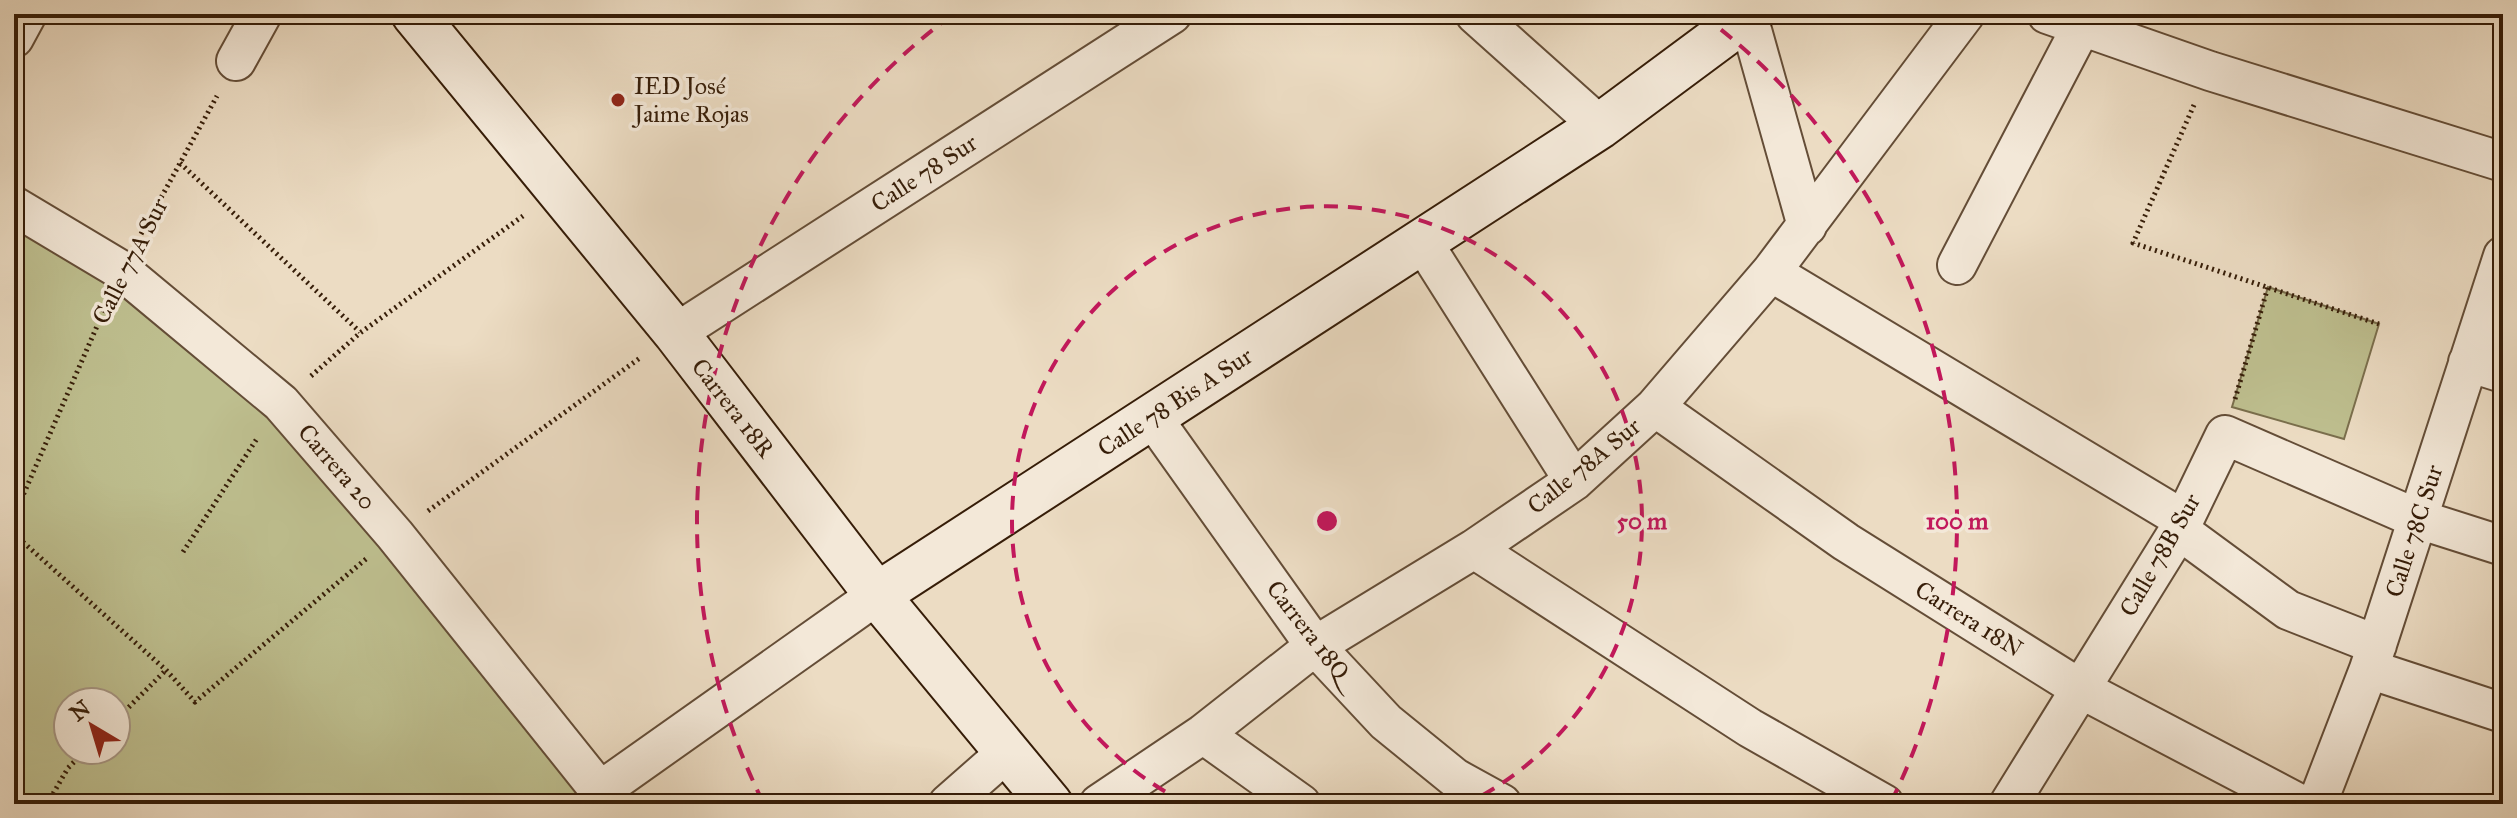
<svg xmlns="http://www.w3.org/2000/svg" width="2517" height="818" viewBox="0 0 2517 818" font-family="'IM FELL Great Primer',serif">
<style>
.green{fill:#bebf8f;stroke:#7a6e4c;stroke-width:2;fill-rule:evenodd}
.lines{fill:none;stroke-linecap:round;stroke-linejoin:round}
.street-casing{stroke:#644d37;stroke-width:42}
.secondary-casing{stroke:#361d08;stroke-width:48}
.path{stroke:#361d08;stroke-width:5;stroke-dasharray:2 4;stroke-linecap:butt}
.street{stroke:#f3e8d8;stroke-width:38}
.secondary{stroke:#f3e8d8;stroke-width:44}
.ring{fill:none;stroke:#c2185b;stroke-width:4;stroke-dasharray:14 10}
.poi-dot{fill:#8f2418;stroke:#f3e8d8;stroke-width:3}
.labels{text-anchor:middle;stroke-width:7;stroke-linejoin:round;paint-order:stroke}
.poi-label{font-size:24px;fill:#361d08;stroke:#f3e8d8;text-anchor:start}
.street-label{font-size:24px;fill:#361d08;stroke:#f3e8d8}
.centre{fill:#c2185b;stroke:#f3e8d8;stroke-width:4}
.ring-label{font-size:24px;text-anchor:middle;font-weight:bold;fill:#c2185b;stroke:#f3e8d8;stroke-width:7;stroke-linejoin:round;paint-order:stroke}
</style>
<rect width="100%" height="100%" fill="#ecdcc3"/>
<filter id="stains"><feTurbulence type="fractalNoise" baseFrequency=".0025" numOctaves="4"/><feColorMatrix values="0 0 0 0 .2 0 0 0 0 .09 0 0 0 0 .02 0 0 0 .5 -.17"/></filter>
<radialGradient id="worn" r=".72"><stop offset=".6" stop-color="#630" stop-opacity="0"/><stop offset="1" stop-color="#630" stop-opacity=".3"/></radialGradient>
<path class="green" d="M14,206L281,403L612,804H14ZM68,702H116V750H68Z
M2268,287L2379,324L2344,439L2232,407Z"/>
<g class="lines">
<defs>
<path id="street" d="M1475,14L1600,126
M2047,14L2210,71L2503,162
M1748,16L1807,226
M14,38L27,14
M236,61L262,14
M14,206L121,270L281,403L395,535L600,791L877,595
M1422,241L1574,481
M1957,265L2088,14
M1771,272L2184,520
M676,333L1172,14
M2468,362L2503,373
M1655,407L1846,542L2079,688L2300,804
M1152,417L1315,646L1386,722L1455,778L1502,804
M2179,530L2288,610L2377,645
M1474,549L1750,728L1884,804
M2369,669L2503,713
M1203,734L1301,804
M948,804L1006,753
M1099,804L1203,734L1315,646L1474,549L1574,481L1655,407L1771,272L1965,14
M2009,804L2179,530L2225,435L2418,519L2503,546
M2317,804L2369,669L2503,256"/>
<path id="secondary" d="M414,14L676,333L877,595L1050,804
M877,595L1600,126L1751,14"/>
</defs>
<use href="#street" class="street-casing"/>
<use href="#secondary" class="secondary-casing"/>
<path class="path" d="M2194,105L2133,243L2379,324
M180,163L360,332
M141,234L217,96
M311,376L360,333L523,216
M2235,399L2268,287
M428,511L640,358
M14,516L105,308
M14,534L166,670L195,702L366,559
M183,552L258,437
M116,720L166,670
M47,804L68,768L86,750"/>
<use href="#street" class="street"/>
<use href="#secondary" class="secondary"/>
</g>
<g class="ring">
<path d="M1186 803A315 315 0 1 1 1468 803"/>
<path d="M763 802A630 630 0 0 1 952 15M1702 15A630 630 0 0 1 1891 802"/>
</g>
<circle class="poi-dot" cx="618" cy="100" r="8"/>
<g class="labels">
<g class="poi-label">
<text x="634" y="94">IED José<tspan x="634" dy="28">Jaime Rojas</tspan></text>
</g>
<g class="street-label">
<text transform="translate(924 173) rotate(-33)" y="8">Calle 78 Sur</text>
<text transform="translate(130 261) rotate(-63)" y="8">Calle 77A Sur</text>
<text transform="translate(1175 402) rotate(-33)" y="8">Calle 78 Bis A Sur</text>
<text transform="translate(733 408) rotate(52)" y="8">Carrera 18R</text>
<text transform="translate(1584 466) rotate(-39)" y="8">Calle 78A Sur</text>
<text transform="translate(337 467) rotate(49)" y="8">Carrera 20</text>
<text transform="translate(2414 531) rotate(-72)" y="8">Calle 78C Sur</text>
<text transform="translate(2160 555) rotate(-60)" y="8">Calle 78B Sur</text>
<text transform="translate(1969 619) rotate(32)" y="8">Carrera 18N</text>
<text transform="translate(1308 630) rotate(52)" y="8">Carrera 18Q</text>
</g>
</g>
<circle cx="1327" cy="521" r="12" class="centre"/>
<g class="ring-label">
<text x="1642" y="529">50 m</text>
<text x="1957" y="529">100 m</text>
</g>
<rect width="2517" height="818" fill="none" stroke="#ecdcc3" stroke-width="48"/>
<rect x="16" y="16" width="2485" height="786" fill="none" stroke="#361d08" stroke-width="4"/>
<rect x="24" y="24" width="2469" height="770" fill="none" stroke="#361d08" stroke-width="2"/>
<g transform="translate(92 726) rotate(322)"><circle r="38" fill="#f3e8d8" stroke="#a79785" stroke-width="2"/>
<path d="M0-6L14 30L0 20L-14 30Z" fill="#8f2418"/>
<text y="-12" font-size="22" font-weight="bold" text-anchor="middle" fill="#361d08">N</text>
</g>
<rect width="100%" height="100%" filter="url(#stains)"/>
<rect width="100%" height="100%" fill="url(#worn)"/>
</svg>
